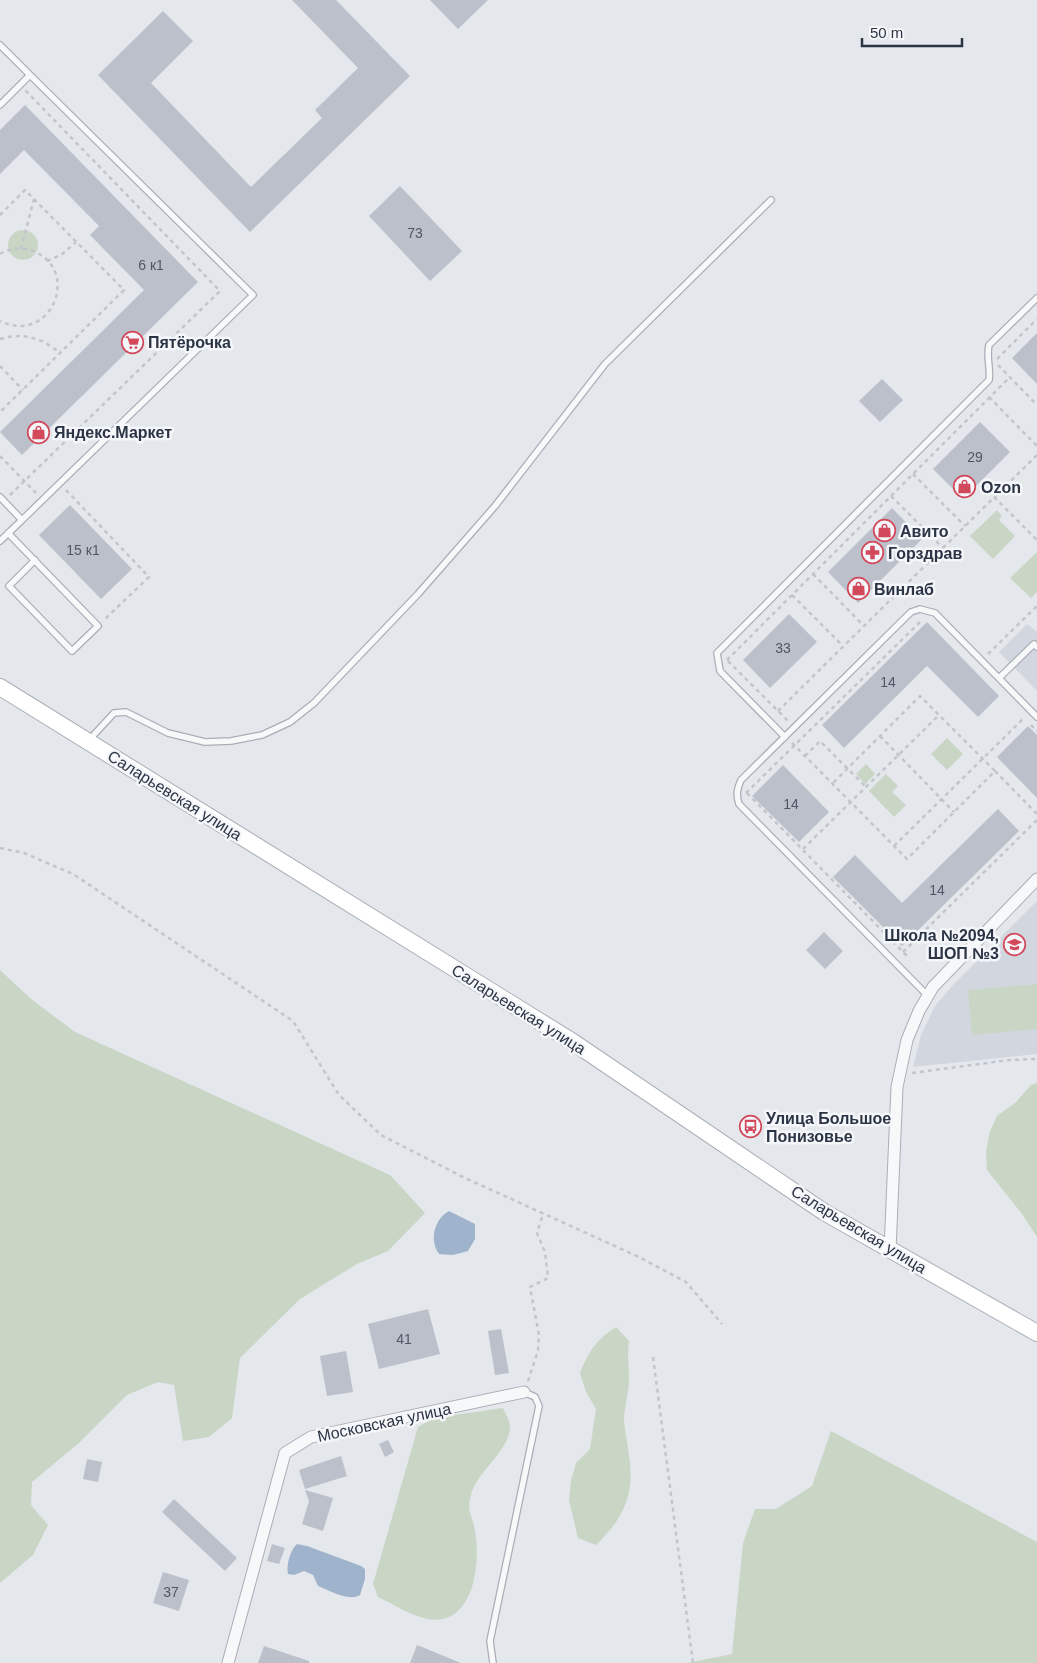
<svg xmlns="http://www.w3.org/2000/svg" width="1037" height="1663" viewBox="0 0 1037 1663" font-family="Helvetica,sans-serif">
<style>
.built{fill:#d2d6de}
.green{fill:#c9d6c5}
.water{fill:#9fb4cc}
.building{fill:#bbc0ca}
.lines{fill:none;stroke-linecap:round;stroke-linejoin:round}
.lane-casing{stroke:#a9aeb7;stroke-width:8}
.street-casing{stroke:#a9aeb7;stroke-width:13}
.secondary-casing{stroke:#a9aeb7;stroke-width:18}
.path{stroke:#c2c5cb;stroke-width:2.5;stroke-dasharray:4 4;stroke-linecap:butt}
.lane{stroke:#f7f8fa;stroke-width:5.5}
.street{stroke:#f7f8fa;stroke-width:11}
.secondary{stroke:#fff;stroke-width:16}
.labels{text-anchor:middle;stroke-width:5;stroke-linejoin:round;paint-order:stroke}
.number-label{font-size:14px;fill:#4f5766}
.poi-label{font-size:16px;font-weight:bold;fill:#2b3445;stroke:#f4f6f9;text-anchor:start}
.street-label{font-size:16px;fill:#2b3445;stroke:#f4f6f9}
</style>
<rect width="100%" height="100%" fill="#e4e7ec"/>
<path class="built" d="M1027,624L1037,632V691L999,652Z
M1037,901V1054L913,1067L921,1035L935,1006L951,987Z"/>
<path class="green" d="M8 245a15 15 0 1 1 30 0a15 15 0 1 1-30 0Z
M997,510L1002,516L999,520L1015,536L993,559L970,536Z
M1037,552V592L1031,598L1010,578Z
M947,738L963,754L947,770L931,754Z
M866,764L875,774L865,784L856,774Z
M886,774L898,786L892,792L906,805L894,817L869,791Z
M0,970L31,999L75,1032L390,1175L425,1213L388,1251L357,1264L300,1299L240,1358L232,1418L209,1437L183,1441L174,1385L158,1382L127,1395L79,1443L32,1482L31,1505L48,1525L33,1555L0,1583Z
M1037,984V1029L972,1035L968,990Z
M1037,1083V1237L1022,1214L987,1170L986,1152L990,1131L997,1116L1016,1102L1031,1085Z
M616,1327L629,1341C627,1354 629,1366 629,1379C629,1393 624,1407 624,1421C625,1433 628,1444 629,1456C635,1494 624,1518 596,1545L578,1538L569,1500L571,1481L576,1463L590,1449L596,1409L586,1392L580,1373C589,1351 596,1340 616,1327Z
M503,1408C505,1413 510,1421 510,1426C511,1450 476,1472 471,1495C466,1512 473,1516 475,1531C481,1563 474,1628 427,1619C410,1615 393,1604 378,1597L373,1584L418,1427L434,1418Z
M831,1431L1037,1542V1663H687L732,1654L743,1543L755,1509H776L812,1486Z"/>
<path class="water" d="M449,1211L475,1224V1239L468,1251L453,1255L439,1254C429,1241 434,1219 449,1211Z
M297,1544L307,1546L361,1566L365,1569V1579L360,1595C348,1602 329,1590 318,1586L313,1575L304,1571L294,1575L288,1574C286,1566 290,1550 297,1544Z"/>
<path class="building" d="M292,0H336L410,76L250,232L98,75L163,11L193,41L151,83L251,187L322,118L315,110L358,68Z
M430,0H488L458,29Z
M25,105L198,282L22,455L0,432L144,290L90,235L99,226L24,150L0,174V130Z
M400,186L462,251L430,281L369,216Z
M1037,333V384L1012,358Z
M882,379L903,400L880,422L859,401Z
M980,422L1010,452L963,499L933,469Z
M70,505L132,569L101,599L39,535Z
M892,508L922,539L858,603L828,572Z
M789,614L817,642L770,688L743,660Z
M927,622L999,696L978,717L927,666L844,748L822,725Z
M1028,726L1037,735V798L997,757Z
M783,765L829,812L799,842L752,796Z
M998,809L1019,831L902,946L833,877L855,855L902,903Z
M824,932L843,951L825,969L806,950Z
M428,1309L440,1354L379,1369L368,1324Z
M501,1329L509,1373L495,1375L488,1331Z
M346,1351L353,1392L327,1396L320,1356Z
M388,1440L394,1452L385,1457L379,1444Z
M341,1456L347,1476L305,1489L299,1470Z
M87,1459L102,1462L98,1482L83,1479Z
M305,1490L333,1498L323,1531L302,1524L309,1501Z
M174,1499L237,1558L225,1571L162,1512Z
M272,1544L285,1548L279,1564L267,1561Z
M163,1572L189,1580L179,1611L153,1603Z
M417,1645L461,1663H410Z
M264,1646L309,1661V1663H258Z"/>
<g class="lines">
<defs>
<path id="lane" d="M0,45L30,75L0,105
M0,497L22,520L0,541
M22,520L253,295L30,75
M8,533L98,626L72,651L9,586L35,560
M999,678L1034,644L1037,647
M785,737L720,671L717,653L989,380C991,368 986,358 989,345L1037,298
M89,740L114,713L126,712L168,733L205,742L231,741L262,735L290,722L314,703L418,594L495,506L605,364L771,200
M928,996L739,804C736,795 737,789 741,780L911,612L920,609L935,613L1037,717
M493,1663L490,1641L539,1406L535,1397L524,1392"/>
<path id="street" d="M890,1250L897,1087L907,1040L919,1011L933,987L1037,879
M228,1663L285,1453L311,1437L524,1392"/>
<path id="secondary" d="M0,687L573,1042L824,1212L1037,1333"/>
</defs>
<use href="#lane" class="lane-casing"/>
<use href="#street" class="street-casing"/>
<use href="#secondary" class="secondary-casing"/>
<path class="path" d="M0,215L25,190L124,290L0,412
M21,249L34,199
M0,254C10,248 22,247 33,251C82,270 51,346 0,321
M47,261L61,255L76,242
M0,339C23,332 42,338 60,353
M997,359L1037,319
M998,365L1037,405
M0,366L23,390
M989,397L1037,446
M0,456L36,493
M913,474L965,526
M66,490L149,577L104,620
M10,495L220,291L25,90
M891,496L943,548
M994,497L1037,540
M813,574L864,626
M792,595L843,646
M988,654L1037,606
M727,660L1010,377
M728,661L788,721
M778,711L1037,455
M1031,725L1037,731
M880,736L954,812
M792,743L805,756L907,859L995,771L920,696L832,784
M805,756L820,741L866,787
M995,771L1037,814
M746,793L922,620
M747,793L909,958
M894,846L1024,718
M0,848L24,853L73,874L293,1021L339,1095L381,1135L465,1178L639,1257L686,1282L722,1324
M803,849L939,715
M903,952L1037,820
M912,1073L1009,1060L1037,1059
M653,1357L693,1663
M528,1381L538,1351L539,1335L530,1287L548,1278L545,1252L537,1233L543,1214"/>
<use href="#lane" class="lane"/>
<use href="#street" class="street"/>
<use href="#secondary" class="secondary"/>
</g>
<defs>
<symbol id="supermarket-ring" viewBox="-11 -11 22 22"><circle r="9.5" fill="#f4f6f9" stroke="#d1495b" stroke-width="1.5"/><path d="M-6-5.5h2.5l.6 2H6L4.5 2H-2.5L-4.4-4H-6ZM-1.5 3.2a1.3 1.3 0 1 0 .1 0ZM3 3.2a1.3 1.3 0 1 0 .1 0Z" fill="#d1495b"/></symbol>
<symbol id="shop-ring" viewBox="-11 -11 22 22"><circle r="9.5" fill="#f4f6f9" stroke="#d1495b" stroke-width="1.5"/><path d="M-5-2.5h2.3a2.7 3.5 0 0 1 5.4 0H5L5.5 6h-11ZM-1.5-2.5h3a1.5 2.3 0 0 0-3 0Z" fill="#d1495b"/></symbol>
<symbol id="pharmacy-ring" viewBox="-11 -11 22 22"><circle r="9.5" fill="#f4f6f9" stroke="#d1495b" stroke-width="1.5"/><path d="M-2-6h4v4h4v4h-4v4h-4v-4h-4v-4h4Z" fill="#d1495b"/></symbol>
<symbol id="school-ring" viewBox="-11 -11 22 22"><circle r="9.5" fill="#f4f6f9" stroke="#d1495b" stroke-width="1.5"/><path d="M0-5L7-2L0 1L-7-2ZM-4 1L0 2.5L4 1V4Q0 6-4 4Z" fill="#d1495b"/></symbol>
<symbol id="bus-ring" viewBox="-11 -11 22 22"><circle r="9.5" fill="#f4f6f9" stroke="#d1495b" stroke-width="1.5"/><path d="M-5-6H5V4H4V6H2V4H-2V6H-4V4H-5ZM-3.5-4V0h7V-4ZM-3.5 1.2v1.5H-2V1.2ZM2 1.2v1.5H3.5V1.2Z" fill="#d1495b"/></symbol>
</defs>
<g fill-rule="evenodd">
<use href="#supermarket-ring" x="120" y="330" width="25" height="25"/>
<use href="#shop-ring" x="26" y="420" width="25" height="25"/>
<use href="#shop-ring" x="952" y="474" width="25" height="25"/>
<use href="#shop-ring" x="872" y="518" width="25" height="25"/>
<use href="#pharmacy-ring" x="860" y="540" width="25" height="25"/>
<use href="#shop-ring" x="846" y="576" width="25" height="25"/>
<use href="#school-ring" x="1002" y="932" width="25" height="25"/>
<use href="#bus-ring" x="738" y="1114" width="25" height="25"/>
</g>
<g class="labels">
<g class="number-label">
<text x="415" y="238">73</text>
<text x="151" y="270">6 к1</text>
<text x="975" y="462">29</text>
<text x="83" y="555">15 к1</text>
<text x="783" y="653">33</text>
<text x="888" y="687">14</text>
<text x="791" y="809">14</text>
<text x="937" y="895">14</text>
<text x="404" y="1344">41</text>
<text x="171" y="1597">37</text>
</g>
<g class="poi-label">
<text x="148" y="348">Пятёрочка</text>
<text x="54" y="438">Яндекс.Маркет</text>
<text x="981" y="493">Ozon</text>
<text x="900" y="537">Авито</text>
<text x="888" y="559">Горздрав</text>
<text x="874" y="595">Винлаб</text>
<text x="999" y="941" text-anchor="end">Школа №2094,<tspan x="999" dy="18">ШОП №3</tspan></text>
<text x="766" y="1124">Улица Большое<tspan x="766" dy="18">Понизовье</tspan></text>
</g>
<g class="street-label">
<text transform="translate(175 795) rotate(32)" y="6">Саларьевская улица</text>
<text transform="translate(519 1009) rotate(32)" y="6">Саларьевская улица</text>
<text transform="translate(859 1229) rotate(31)" y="6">Саларьевская улица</text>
<text transform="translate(384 1422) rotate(-12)" y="6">Московская улица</text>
</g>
</g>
<path d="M862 38v8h100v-8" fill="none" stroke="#2b3445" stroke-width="2.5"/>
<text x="870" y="38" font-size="15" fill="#2b3445" stroke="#f4f6f9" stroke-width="4" paint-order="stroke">50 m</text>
</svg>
